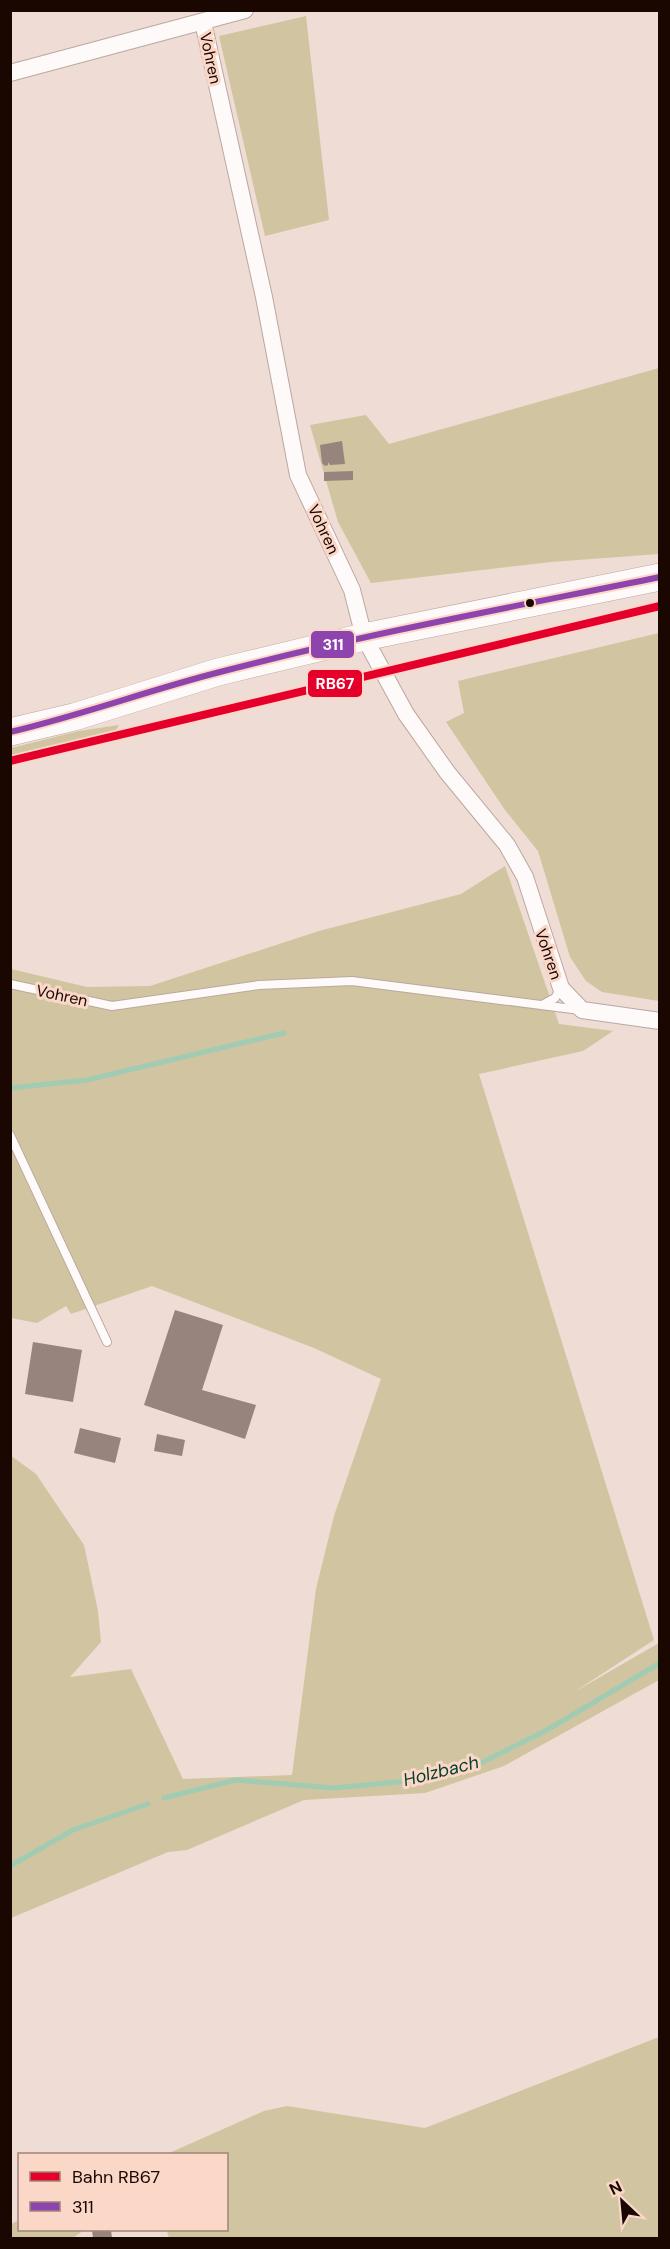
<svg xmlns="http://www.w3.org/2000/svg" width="670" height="2249" viewBox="0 0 670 2249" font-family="'DM Sans',sans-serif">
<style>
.green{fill:#d1c4a0}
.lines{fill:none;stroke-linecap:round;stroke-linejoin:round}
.stream{stroke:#a1cbb2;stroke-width:5}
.building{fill:#96847d}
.lane-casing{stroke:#bba8a1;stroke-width:10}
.street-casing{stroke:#bba8a1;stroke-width:18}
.primary-casing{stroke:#bba8a1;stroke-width:28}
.lane{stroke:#fdfaf9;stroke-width:8}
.street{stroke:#fdfaf9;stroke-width:16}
.primary{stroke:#fdfaf9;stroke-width:27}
.bus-1-casing{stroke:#fbd7c8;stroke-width:10}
.bus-1{stroke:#8e44ad;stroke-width:6}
.rail-1-casing{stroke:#fbd7c8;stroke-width:12}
.rail-1{stroke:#e4002b;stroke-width:8}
.bus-dot{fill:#1a0702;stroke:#fbd7c8;stroke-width:2}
.labels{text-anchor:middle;stroke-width:6;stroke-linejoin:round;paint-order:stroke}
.street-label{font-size:16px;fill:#1a0702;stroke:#fbd7c8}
.water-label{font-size:18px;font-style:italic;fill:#05402b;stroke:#fbd7c8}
.line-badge{stroke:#fbd7c8;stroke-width:2}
.badge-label{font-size:16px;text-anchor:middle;font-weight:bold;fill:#fff}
</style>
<rect width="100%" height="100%" fill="#efdcd4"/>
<path class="green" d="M306,16L329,220L265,236L219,36Z
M659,368V554L551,562L371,583L338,522L310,425L366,415L389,444Z
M659,633H660L659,1001L602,992L586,981L570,957L538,851L505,810L446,722L464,713L458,681Z
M119,725L115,732L11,757V748L79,731Z
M505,866L559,1024L613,1031L583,1051L479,1074L654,1640L574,1692L659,1643V1680L504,1766L425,1793L304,1800L187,1850L168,1852L11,1918L10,1455L36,1474L84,1545L98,1611L101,1642L70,1677L131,1669L183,1779L292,1775L316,1589L334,1516L381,1379L314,1348L152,1286L71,1314L66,1306L37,1323L11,1318V969L87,987L150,986L319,931L461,894Z
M659,2037V2238H169L167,2231L151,2230H226V2154H167L264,2111L287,2106L425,2128Z
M19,2220L20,2230H84L73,2238H11V2224Z"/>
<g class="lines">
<path class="stream" d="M10,1088L87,1080L284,1033
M164,1798L235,1780L334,1788L418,1780L483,1762L547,1730L660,1663
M10,1866L73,1830L148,1804"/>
</g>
<path class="building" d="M342,441L345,464L330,465L328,462V465L325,466L322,463L320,445Z
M353,471V480L324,481V472Z
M175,1310L223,1325L202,1390L256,1405L245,1439L144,1405Z
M33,1342L82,1350L73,1402L25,1394Z
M80,1428L121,1438L115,1463L74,1453Z
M157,1434L185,1440L182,1456L154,1451Z
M92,2230H111L112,2238H93Z"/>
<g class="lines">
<defs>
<path id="lane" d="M10,984L112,1006L259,985L352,981L580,1010
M542,1005L555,998L561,988
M10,1135L107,1342"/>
<path id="street" d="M203,22L264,297L298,475L352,590L364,637L406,714L447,772L507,845L525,877L561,988L582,1010L660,1021
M10,73L245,10"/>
<path id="primary" d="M10,732L74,717L218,672L364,637L660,577"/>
</defs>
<use href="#lane" class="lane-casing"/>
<use href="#street" class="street-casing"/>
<use href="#primary" class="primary-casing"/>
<use href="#lane" class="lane"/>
<use href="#street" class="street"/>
<use href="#primary" class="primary"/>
<defs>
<path id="bus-1" d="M10,732C82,715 149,690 220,672C365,634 513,607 660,577"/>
</defs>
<use href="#bus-1" class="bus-1-casing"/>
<use href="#bus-1" class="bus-1"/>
<defs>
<path id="rail-1" d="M10,761L660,606"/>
</defs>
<use href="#rail-1" class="rail-1-casing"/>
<use href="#rail-1" class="rail-1"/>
</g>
<circle class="bus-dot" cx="530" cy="603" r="5"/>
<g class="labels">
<g class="street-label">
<text transform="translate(211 58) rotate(78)" y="6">Vohren</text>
<text transform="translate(324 529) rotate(65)" y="6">Vohren</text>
<text transform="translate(549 954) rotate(71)" y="6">Vohren</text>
<text transform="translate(62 995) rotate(12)" y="6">Vohren</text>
</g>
<g class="water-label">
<text transform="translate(441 1771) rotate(-14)" y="6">Holzbach</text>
</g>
</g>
<g class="line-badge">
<rect x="310" y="630" width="45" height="29" rx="6" fill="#8e44ad"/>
<rect x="307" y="669" width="56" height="29" rx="6" fill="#e4002b"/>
</g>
<g class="badge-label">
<text x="333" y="650">311</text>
<text x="335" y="689">RB67</text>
</g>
<rect width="670" height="2249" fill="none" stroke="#1a0702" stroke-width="24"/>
<rect x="18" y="2153" width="210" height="78" fill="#fbd7c8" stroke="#a18479" stroke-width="1.5"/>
<rect x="30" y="2172" width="30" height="9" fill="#e4002b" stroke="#a18479" stroke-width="1.5"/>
<text x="72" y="2183" font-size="18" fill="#1a0702">Bahn RB67</text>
<rect x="30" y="2202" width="30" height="9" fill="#8e44ad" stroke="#a18479" stroke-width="1.5"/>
<text x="72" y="2213" font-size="18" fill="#1a0702">311</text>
<g transform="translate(622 2201) rotate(334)" stroke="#fbd7c8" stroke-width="4.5" paint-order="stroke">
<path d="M0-4.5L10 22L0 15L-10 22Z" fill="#1a0702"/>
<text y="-9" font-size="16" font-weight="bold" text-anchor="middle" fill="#1a0702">N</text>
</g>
</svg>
